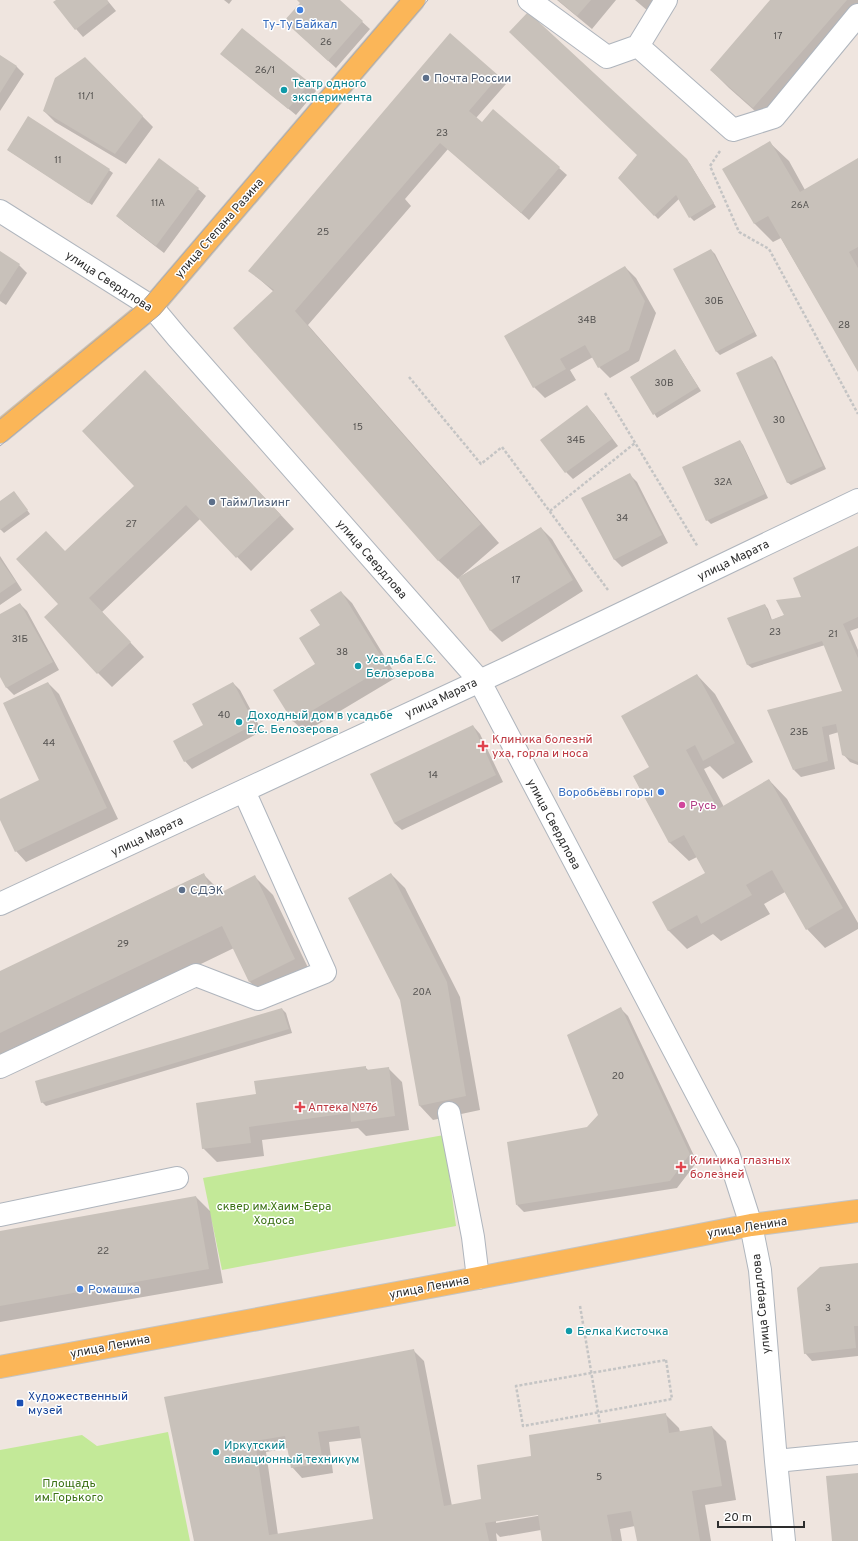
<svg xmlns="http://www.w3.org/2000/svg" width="858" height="1541" viewBox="0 0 858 1541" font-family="Overpass,sans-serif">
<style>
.green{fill:#c3e998}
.shadow{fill:#0003;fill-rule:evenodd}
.building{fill:#c8c1ba;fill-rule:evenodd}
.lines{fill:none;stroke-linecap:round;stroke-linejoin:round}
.minor-casing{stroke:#afb5bd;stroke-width:24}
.major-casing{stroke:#c4c4c4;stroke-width:24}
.path{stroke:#c4c4c4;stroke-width:2.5;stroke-dasharray:3 2;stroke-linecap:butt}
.minor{stroke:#fff;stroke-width:22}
.major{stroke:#fbb658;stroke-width:22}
.tram{stroke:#a1a9b9;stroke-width:1}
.shop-dot{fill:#3f7fe0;stroke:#fff;stroke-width:1.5}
.service-dot{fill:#5c6f8a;stroke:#fff;stroke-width:1.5}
.culture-dot{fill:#0f9aa8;stroke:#fff;stroke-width:1.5}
.health-dot{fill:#e0444e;stroke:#fff;stroke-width:1.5}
.hotel-dot{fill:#d1479c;stroke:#fff;stroke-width:1.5}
.transit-dot{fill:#1a4fb4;stroke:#fff;stroke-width:1.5}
.labels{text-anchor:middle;stroke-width:3;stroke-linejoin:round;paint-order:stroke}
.number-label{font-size:10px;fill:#545250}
.shop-label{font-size:12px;fill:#366cbe;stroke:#fff}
.service-label{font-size:12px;fill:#4e5e75;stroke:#fff;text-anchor:start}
.culture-label{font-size:12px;fill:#0d838f;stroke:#fff;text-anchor:start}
.street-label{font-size:12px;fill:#2d2d2d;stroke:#fff}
.health-label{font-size:12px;fill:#be3a42;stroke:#fff;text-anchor:start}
.hotel-label{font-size:12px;fill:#b23c85;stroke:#fff;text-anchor:start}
.park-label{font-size:12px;fill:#3b7215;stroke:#fff}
.transit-label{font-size:12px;fill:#164399;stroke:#fff;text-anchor:start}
</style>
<rect width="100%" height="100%" fill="#efe5df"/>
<path class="green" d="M444,1135L456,1226L222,1270L203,1178Z
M168,1432L190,1541H0V1450L82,1435L97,1446Z"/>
<path class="shadow" d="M58,0H107L116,11L83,37L76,29Z
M224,0H232L229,4Z
M298,0H338L370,29L336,68L285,21L301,3Z
M557,0H616L592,29Z
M635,0H669L655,17Z
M771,0H858V27L772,126L729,88L711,70Z
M450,35L506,84L476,118L482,123L493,110L567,175L529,220L448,149L405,199L411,206L308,325L499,543L460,577L541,528L552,539L583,591L502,642L491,631L459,578L458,579L439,561L235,328L274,292L250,271Z
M222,54L309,83L316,91L296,115Z
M0,56L17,67L24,74L0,111Z
M85,58L153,127L126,164L55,122L44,111Z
M770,143L789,161L805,190L858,159V370L781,238L773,242L755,224L724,170Z
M8,150L109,170L113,173L92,205Z
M638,155L686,160L690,164L716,207L694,221L690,217L680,198L658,219L619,177Z
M159,160L198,189L206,196L164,253L125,223L117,216Z
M711,250L715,254L757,336L720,355L717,352Z
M0,253L19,265L27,273L6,305L0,301Z
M625,267L636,278L656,313L639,361L610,378L599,367L593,357L570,370L576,380L545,398L534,387Z
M675,350L701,391L657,418L631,377Z
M772,357L776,361L826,469L791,485L787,482Z
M159,385L294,529L251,571L200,519L102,612L144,657L112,687L98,673L59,604L65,552L135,486Z
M587,407L594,414L618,446L573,479L566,472Z
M740,441L743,445L768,498L711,524L707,520Z
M629,474L637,482L668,543L622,567L615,560L583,499Z
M14,492L30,514L4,533L0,529V502Z
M858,547V628L850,631L858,650V765L850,762L843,754L839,732L829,735L835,769L801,777L794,770L843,692L825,645L752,668L748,665L765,605L768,609L772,620L785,615L801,598Z
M0,556L22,590L0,605Z
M341,592L352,603L397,677L305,732L294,722L275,690L317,665L321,626Z
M20,604L27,611L59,670L14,695L7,688L0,675V615Z
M697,675L715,694L753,762L723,779L710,766L704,769L724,807L769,780L787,799L858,923V929L825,948L807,929L785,892L764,904L770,914L721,941L713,934L687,949L668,930L706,873L697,857L689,861L670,843L634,777L651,768Z
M48,683L59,694L118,819L26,862L16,851L0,818V800L41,781Z
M233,683L240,690L262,731L192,769L185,761Z
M473,726L480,734L503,782L402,830L394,823Z
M203,874L222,893L255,877L273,895L313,978L268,1000L249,981L234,948L0,1061V972Z
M391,874L405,888L460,997L480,1110L433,1120L420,1106Z
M620,1008L628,1016L697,1162L677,1188L524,1212L517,1205L600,1115Z
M282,1009L286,1013L292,1033L46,1106L42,1102Z
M365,1067L369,1071L388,1068L402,1082L409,1130L366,1136L358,1128L262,1140L264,1156L217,1162L203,1148L257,1095Z
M196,1197L210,1211L223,1283L0,1322V1232Z
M858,1264V1356L812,1361L805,1353Z
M413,1350L424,1361L452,1506L481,1500L532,1457L665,1414L679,1428L680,1432L712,1427L726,1441L736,1500L705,1505L711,1541H638L635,1526L620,1529L622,1541H543L541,1530L500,1537L496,1533L497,1541H195L166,1398ZM362,1438L375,1520L278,1535L266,1452L288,1448L292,1467L302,1478L333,1473L329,1442ZM542,1513L543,1515L496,1523V1521Z"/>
<path class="building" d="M56,0H107L109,3L75,30L53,2Z
M297,0H340L363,21L328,61L284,21L300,3Z
M558,0H591L577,16Z
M770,0H847L753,108L710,70Z
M528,12L687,159L714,203L689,218L676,195L654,216L618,178L637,155L509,32Z
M242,28L310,83L288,109L220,54Z
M450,33L499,76L469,111L482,122L493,109L560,167L521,213L440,143L295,311L481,524L438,561L233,328L274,290L248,271Z
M0,55L17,66L0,93Z
M85,57L143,116L115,154L43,111L55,78Z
M28,116L110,169L88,203L7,150Z
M770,141L800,192L858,158V247L849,252L858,268V372L768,216L754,224L722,169Z
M159,158L199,188L156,246L116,216Z
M711,249L754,332L716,352L673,269Z
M0,251L20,264L0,295Z
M625,266L645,301L629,350L598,368L585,345L560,359L566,369L533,388L504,336Z
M675,349L698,387L653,415L630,377Z
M772,356L823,466L787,483L736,373Z
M145,370L281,515L236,558L186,505L89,598L131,642L97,674L44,617L58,604L16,559L46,531L65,551L134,486L82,431Z
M587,405L612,439L565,473L540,440Z
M740,440L765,494L706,521L682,467Z
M630,473L662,535L614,560L581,498Z
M14,491L28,510L0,530V501Z
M541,527L573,580L490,631L458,578Z
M858,546V617L843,624L858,658V762L842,755L836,724L822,727L828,761L793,770L767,710L842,691L822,641L747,665L727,618L765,604L771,620L784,615L776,600L801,597L793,578Z
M0,559L16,582L0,593Z
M341,591L387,666L293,722L273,690L315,664L299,638L320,625L310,610Z
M20,603L53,662L6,688L0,677V614Z
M697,674L735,743L703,761L695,745L686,750L718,809L769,779L843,908L806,930L772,870L746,885L752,895L701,924L697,915L668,931L652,902L705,873L684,835L669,843L633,776L649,767L621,716Z
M48,682L107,808L15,852L0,820V799L39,780L3,703Z
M233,682L255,724L184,762L173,741L203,725L192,704Z
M473,725L496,775L394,823L370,774Z
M204,873L214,896L255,875L295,959L249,982L222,926L0,1033V971Z
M391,873L447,982L466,1096L419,1106L400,1000L348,898Z
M621,1007L690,1154L670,1181L516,1205L507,1142L587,1127L598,1115L567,1035Z
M282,1008L289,1029L41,1103L35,1081Z
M366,1066V1070L389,1067L395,1116L351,1122L350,1113L249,1127L251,1143L202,1149L196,1103L256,1094L254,1081Z
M196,1196L209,1269L0,1306V1231Z
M858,1263V1326H854L856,1348L804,1354L797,1288L820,1267Z
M414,1349L444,1506L481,1499L477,1465L531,1456L529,1435L666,1413L669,1433L712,1426L722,1486L692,1491L700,1541H637L631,1511L607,1515L612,1541H542L538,1515L485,1523L489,1541H194L164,1397ZM359,1426L373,1519L269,1535L255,1441L285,1436L291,1468L323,1463L318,1432Z
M858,1473V1541H832L826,1476Z"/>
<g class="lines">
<defs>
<path id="minor" d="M529,0L607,57L638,46L733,130L774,117L858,15
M638,46L666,0
M0,211L152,307L177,337L479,680L728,1153L751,1225L760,1270L776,1461L784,1541
M0,904L512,666L858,500
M0,1067L196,975L258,999L325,972L244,791
M449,1113L473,1237L478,1278
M0,1215L177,1178
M776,1461L858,1453"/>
<path id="major" d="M0,432L152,307L414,0
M0,1367L478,1278L751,1225L858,1211"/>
</defs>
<use href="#minor" class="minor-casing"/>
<use href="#major" class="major-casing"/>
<path class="path" d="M720,151L710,166L739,232L769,249L858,414
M409,377L481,464L502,447L608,590
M605,393L698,547
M550,511L635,443
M580,1306L600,1424
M666,1360L672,1399L523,1426L516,1386Z"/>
<use href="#minor" class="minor"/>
<use href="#major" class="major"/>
<path class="tram" d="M0,419L143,301L400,0
M0,446L159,315L428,0"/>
</g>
<g class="shop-dot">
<circle cx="300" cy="10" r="4"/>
<circle cx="661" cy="792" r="4"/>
<circle cx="80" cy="1289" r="4"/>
</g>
<g class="service-dot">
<circle cx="426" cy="78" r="4"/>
<circle cx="212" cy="502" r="4"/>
<circle cx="182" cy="890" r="4"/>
</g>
<g class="culture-dot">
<circle cx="284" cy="90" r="4"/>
<circle cx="358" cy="666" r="4"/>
<circle cx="239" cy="722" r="4"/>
<circle cx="569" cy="1331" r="4"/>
<circle cx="216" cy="1452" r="4"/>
</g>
<g class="health-dot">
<path d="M481 740h4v4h4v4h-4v4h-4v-4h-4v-4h4z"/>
<path d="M298 1101h4v4h4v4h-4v4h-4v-4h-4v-4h4z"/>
<path d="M679 1161h4v4h4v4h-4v4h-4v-4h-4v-4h4z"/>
</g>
<circle class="hotel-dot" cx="682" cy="805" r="4"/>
<rect class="transit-dot" x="16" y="1399" width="8" height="8" rx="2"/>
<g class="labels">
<g class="number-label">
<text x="778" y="39">17</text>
<text x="326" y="45">26</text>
<text x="265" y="73">26/1</text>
<text x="86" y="99">11/1</text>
<text x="442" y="136">23</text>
<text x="58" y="163">11</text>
<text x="158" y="206">11А</text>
<text x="800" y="208">26А</text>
<text x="323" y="235">25</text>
<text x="714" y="304">30Б</text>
<text x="587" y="323">34В</text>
<text x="844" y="328">28</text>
<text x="664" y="386">30В</text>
<text x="779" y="423">30</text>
<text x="358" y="430">15</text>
<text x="576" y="443">34Б</text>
<text x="723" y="485">32А</text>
<text x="622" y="521">34</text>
<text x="131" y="527">27</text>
<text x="516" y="583">17</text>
<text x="775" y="635">23</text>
<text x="833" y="637">21</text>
<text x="20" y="642">31Б</text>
<text x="342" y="655">38</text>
<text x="224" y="718">40</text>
<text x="799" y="735">23Б</text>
<text x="49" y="746">44</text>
<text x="433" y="778">14</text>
<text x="123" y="947">29</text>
<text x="422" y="995">20А</text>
<text x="618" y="1079">20</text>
<text x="103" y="1254">22</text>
<text x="828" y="1311">3</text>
<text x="599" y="1480">5</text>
</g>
<g class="shop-label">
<text x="300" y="28">Ту-Ту Байкал</text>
<text x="653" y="796" text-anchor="end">Воробьёвы горы</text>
<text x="88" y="1293" text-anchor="start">Ромашка</text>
</g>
<g class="service-label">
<text x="434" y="82">Почта России</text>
<text x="220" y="506">ТаймЛизинг</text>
<text x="190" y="894">СДЭК</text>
</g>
<g class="culture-label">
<text x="292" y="87">Театр одного<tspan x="292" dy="14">эксперимента</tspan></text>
<text x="366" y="663">Усадьба Е.С.<tspan x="366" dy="14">Белозерова</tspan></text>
<text x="247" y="719">Доходный дом в усадьбе<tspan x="247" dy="14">Е.С. Белозерова</tspan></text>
<text x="577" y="1335">Белка Кисточка</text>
<text x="224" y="1449">Иркутский<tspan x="224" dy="14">авиационный техникум</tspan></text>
</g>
<g class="street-label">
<text transform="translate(219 228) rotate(-49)" y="4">улица Степана Разина</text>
<text transform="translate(109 281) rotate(33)" y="4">улица Свердлова</text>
<text transform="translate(372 559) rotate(49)" y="4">улица Свердлова</text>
<text transform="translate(733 560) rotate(-26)" y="4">улица Марата</text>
<text transform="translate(441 698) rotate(-25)" y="4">улица Марата</text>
<text transform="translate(554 824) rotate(62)" y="4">улица Свердлова</text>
<text transform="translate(147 836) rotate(-25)" y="4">улица Марата</text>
<text transform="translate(747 1227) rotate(-9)" y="4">улица Ленина</text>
<text transform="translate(429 1287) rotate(-11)" y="4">улица Ленина</text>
<text transform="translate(761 1304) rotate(-96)" y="4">улица Свердлова</text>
<text transform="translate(110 1346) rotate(-11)" y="4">улица Ленина</text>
</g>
<g class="health-label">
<text x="492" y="743">Клиника болезнй<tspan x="492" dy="14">уха, горла и носа</tspan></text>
<text x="308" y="1111">Аптека №76</text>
<text x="690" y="1164">Клиника глазных<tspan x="690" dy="14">болезней</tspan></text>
</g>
<g class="hotel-label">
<text x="690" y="809">Русь</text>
</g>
<g class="park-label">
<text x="274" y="1210">сквер им.Хаим-Бера<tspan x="274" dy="14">Ходоса</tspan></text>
<text x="69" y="1487">Площадь<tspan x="69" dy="14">им.Горького</tspan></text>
</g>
<g class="transit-label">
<text x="28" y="1400">Художественный<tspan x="28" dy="14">музей</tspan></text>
</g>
</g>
<path d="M718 1521v6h86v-6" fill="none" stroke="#2d2d2d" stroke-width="2"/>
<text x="724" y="1521" font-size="12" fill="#2d2d2d" stroke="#ffffff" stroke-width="3" paint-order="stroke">20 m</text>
</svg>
